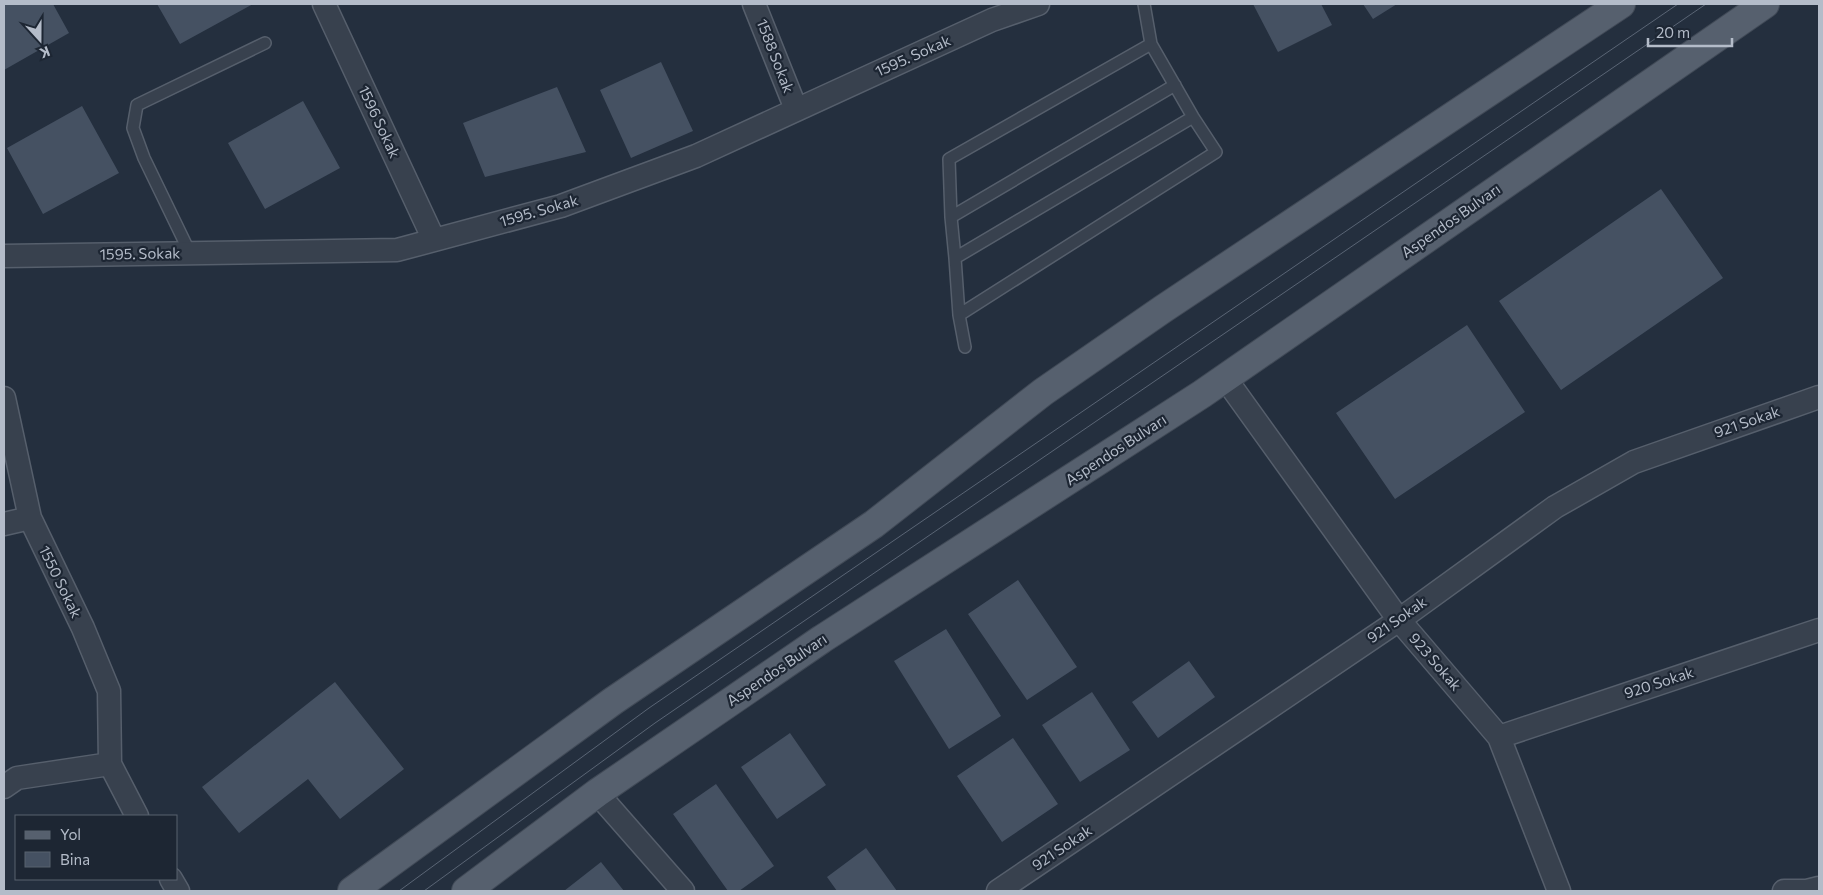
<svg xmlns="http://www.w3.org/2000/svg" width="1823" height="895" viewBox="0 0 1823 895" font-family="Commissioner,sans-serif">
<style>
.building{fill:#455162}
.lines{fill:none;stroke-linecap:round;stroke-linejoin:round}
.service-casing{stroke:#565f6c;stroke-width:14}
.minor-casing{stroke:#565f6c;stroke-width:25}
.primary-casing{stroke:#414a57;stroke-width:30}
.service{stroke:#38414e;stroke-width:11}
.minor{stroke:#38414e;stroke-width:22}
.primary{stroke:#56606e;stroke-width:28}
.tram{stroke:#5a6575;stroke-width:1}
.labels{text-anchor:middle;stroke-width:4.5;stroke-linejoin:round;paint-order:stroke}
.street-label{font-size:15px;fill:#b4bcc9;stroke:#1d2633}
</style>
<rect width="100%" height="100%" fill="#242f3e"/>
<path class="building" d="M4,4H53L69,33L4,70Z
M157,4H253L180,44Z
M1253,4H1321L1332,25L1278,52Z
M1363,4H1397L1373,19Z
M661,62L693,131L631,158L600,90Z
M557,87L586,152L485,177L463,123Z
M303,101L340,168L265,209L228,143Z
M82,106L119,173L43,214L7,148Z
M1661,189L1723,278L1561,390L1499,301Z
M1467,325L1525,412L1395,499L1336,413Z
M1018,580L1077,667L1027,700L968,614Z
M946,629L1001,716L949,749L894,661Z
M1189,661L1215,697L1158,738L1132,702Z
M335,682L404,769L340,819L308,779L239,833L202,787Z
M1092,692L1130,750L1080,782L1042,725Z
M790,733L826,785L777,819L741,767Z
M1013,738L1058,804L1002,842L957,776Z
M716,784L774,866L739,891H728L673,814Z
M866,848L897,891H837L827,877Z
M601,862L624,891H564Z"/>
<g class="lines">
<defs>
<path id="service" d="M951,217L949,159L1151,44
M190,253L144,158L133,128L137,105L265,43
M955,258L951,217L1175,85
M959,315L955,258L1193,117
M965,347L959,315L1216,152L1193,117L1151,44L1144,4"/>
<path id="minor" d="M324,4L434,240
M754,4L796,109
M4,256L397,250L561,206L696,156L992,20L1038,4
M1225,378L1399,620L1499,737L1559,891
M4,398L30,518L83,628L109,691L110,764
M4,524L30,518
M1499,737L1819,630
M4,787L17,778L110,764L137,816
M597,793L683,891
M171,879L178,891
M998,891L1399,620L1555,507L1634,462L1819,397
M1784,891H1807L1819,888"/>
<path id="primary" d="M352,891L613,701L874,524L1043,392L1163,309L1621,4
M466,891L597,793L822,639L1202,394L1765,4"/>
</defs>
<use href="#service" class="service-casing"/>
<use href="#minor" class="minor-casing"/>
<use href="#primary" class="primary-casing"/>
<use href="#service" class="service"/>
<use href="#minor" class="minor"/>
<use href="#primary" class="primary"/>
<path class="tram" d="M399,891L649,708L1678,4
M424,891L655,723L1706,4"/>
</g>
<g class="labels">
<g class="street-label">
<text transform="translate(775 56) rotate(69)" y="5">1588 Sokak</text>
<text transform="translate(913 56) rotate(-24)" y="5">1595. Sokak</text>
<text transform="translate(379 122) rotate(65)" y="5">1596 Sokak</text>
<text transform="translate(539 211) rotate(-16)" y="5">1595. Sokak</text>
<text transform="translate(1451 221) rotate(-35)" y="5">Aspendos Bulvarı</text>
<text transform="translate(140 254) rotate(-1)" y="5">1595. Sokak</text>
<text transform="translate(1747 422) rotate(-19)" y="5">921 Sokak</text>
<text transform="translate(1116 450) rotate(-33)" y="5">Aspendos Bulvarı</text>
<text transform="translate(60 582) rotate(64)" y="5">1550 Sokak</text>
<text transform="translate(1397 620) rotate(-35)" y="5">921 Sokak</text>
<text transform="translate(1435 662) rotate(49)" y="5">923 Sokak</text>
<text transform="translate(777 670) rotate(-34)" y="5">Aspendos Bulvarı</text>
<text transform="translate(1659 683) rotate(-18)" y="5">920 Sokak</text>
<text transform="translate(1062 848) rotate(-34)" y="5">921 Sokak</text>
</g>
</g>
<rect width="1823" height="895" fill="none" stroke="#b4bcc9" stroke-width="10"/>
<rect x="15" y="815" width="162" height="65" fill="#1d2633" stroke="#59626f"/>
<rect x="25" y="831" width="25" height="8" fill="#56606e" stroke="#59626f"/>
<text x="60" y="840" font-size="15" fill="#b4bcc9">Yol</text>
<rect x="25" y="852" width="25" height="15" fill="#455162" stroke="#59626f"/>
<text x="60" y="865" font-size="15" fill="#b4bcc9">Bina</text>
<g transform="translate(40 40) rotate(159)" stroke="#1d2633" stroke-width="4" paint-order="stroke">
<path d="M0-4L9 19L0 12L-9 19Z" fill="#b4bcc9"/>
<text y="-8" font-size="14" font-weight="bold" text-anchor="middle" fill="#b4bcc9">K</text>
</g>
<path d="M1648 38v8h84v-8" fill="none" stroke="#b4bcc9" stroke-width="2.5"/>
<text x="1656" y="38" font-size="15" fill="#b4bcc9" stroke="#1d2633" stroke-width="4" paint-order="stroke">20 m</text>
</svg>
